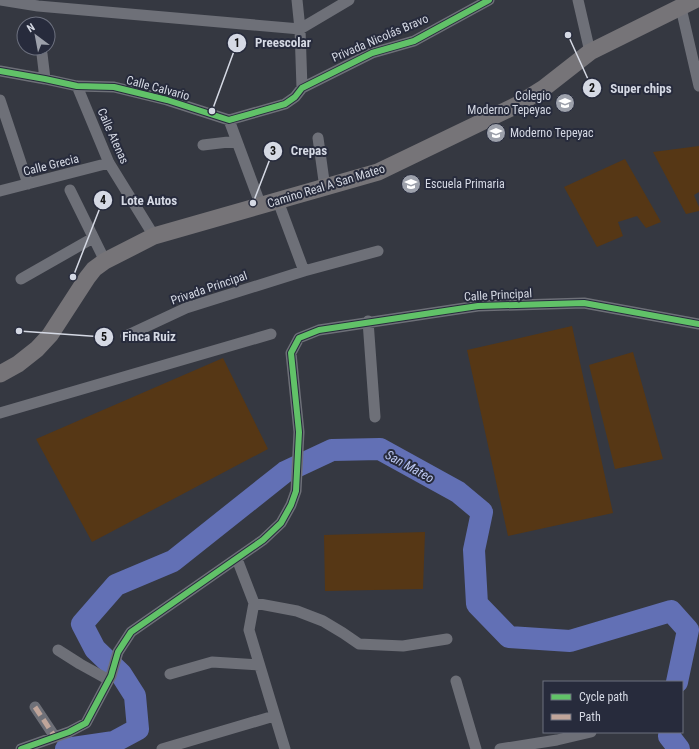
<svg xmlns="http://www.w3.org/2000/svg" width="699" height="749" viewBox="0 0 699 749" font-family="'Roboto Condensed',sans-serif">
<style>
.green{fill:#563715}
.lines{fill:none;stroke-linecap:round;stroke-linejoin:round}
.river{stroke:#6270b5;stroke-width:22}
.street{stroke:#6e7078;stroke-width:11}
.primary{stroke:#767478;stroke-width:17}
.quiet{stroke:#c0a59a;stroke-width:5;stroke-dasharray:10 5;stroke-linecap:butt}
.cycleway-casing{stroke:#272b3c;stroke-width:8}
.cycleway{stroke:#61c268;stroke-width:6}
.labels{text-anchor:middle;stroke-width:4;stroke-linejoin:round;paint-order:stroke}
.street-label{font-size:12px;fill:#d5d9e4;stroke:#272b3c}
.poi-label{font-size:12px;fill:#d5d9e4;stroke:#272b3c;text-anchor:start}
.water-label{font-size:13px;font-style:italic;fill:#bac5ee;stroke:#272b3c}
.leader{fill:none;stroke:#d5d9e4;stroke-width:1.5}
.callout-dot{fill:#d5d9e4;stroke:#272b3c;stroke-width:1.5}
.mark-label{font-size:12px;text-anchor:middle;font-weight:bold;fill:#111}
.callout-label{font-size:13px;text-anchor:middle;font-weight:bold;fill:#d5d9e4;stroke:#272b3c;stroke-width:4;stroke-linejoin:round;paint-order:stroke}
</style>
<rect width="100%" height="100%" fill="#353841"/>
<path class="green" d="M699,146V192L694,195L699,207V211L686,214L653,152Z
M625,159L661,222L646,228L637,216L618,222L623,236L597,247L564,187Z
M572,326L613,513L508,536L467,350Z
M633,352L663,459L615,469L589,365Z
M223,358L268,449L92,542L36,439Z
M425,532L423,589L325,591L324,535Z"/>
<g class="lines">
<path class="river" d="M670,732L669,736L679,749
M66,749L114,742L138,729L135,696L121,674L95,649L82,624L116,585L173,561L285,472L332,450L380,449L458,492L482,512L474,550L477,604L509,637L570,641L671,611L688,630L677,682"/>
<path class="street" d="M0,0L38,6L300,29L349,0
M297,0L300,29L302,88
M578,0L590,52
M681,8L699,86
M42,54L45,79
M0,71L45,79L77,86L114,87L167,100L229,120L285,104L295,97L302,88L372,53L414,41L489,0
M77,86L109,163L154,236
M0,100L28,184
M229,120L261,206
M318,138L325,188
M203,145L237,141
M70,190L105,261
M0,191L109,163
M278,201L304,271
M21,279L93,238
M368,321L375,417
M126,336L186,308L304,271L378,251
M0,413L271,334
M237,559L254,603L249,630L285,749
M254,603L297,611L323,621L343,633L359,644L403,646L447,639
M58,650L80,664L109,680
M170,674L212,662L259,665
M456,681L476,749
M35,707L55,737
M21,749L69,732L86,723L111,676L118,652L131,632L263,540L281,523L291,505L296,491L299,432L291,353L299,338L319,330L478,306L584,303L699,324
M162,749L274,716
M500,749L557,740L591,732"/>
<path class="primary" d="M0,374L18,364L37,349L50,335L87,278L94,269L105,261L154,236L378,172L517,105L544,88L590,52L695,0"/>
<path class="quiet" d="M35,707L55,737"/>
<defs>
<path id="cycleway" d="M0,71L45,79L77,86L114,87L167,100L229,120L285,104L295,97L302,88L372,53L414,41L489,0
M21,749L69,732L86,723L111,676L118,652L131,632L263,540L281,523L291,505L296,491L299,432L291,353L299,338L319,330L478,306L584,303L699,324"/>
</defs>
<use href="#cycleway" class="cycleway-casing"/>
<use href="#cycleway" class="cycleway"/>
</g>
<defs>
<symbol id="school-disc" viewBox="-11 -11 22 22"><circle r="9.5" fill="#9da1ab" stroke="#272b3c"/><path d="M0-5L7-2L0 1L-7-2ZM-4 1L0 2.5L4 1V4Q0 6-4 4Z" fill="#fff"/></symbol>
</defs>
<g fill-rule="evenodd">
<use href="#school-disc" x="554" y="92" width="22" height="22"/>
<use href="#school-disc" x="485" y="122" width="22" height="22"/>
<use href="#school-disc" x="400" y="173" width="22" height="22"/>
</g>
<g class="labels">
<g class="street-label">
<text transform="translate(380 38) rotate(-23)" y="4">Privada Nicolás Bravo</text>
<text transform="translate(158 88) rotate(15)" y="4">Calle Calvario</text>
<text transform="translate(113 136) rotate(66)" y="4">Calle Atenas</text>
<text transform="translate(51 165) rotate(-14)" y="4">Calle Grecia</text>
<text transform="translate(326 186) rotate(-17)" y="4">Camino Real A San Mateo</text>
<text transform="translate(209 288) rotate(-19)" y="4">Privada Principal</text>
<text transform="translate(498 295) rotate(-3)" y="4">Calle Principal</text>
</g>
<g class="poi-label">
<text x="551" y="100" text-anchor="end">Colegio<tspan x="551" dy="14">Moderno Tepeyac</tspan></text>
<text x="510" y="137">Moderno Tepeyac</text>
<text x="425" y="188">Escuela Primaria</text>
</g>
<g class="water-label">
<text transform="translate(410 466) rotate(29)" y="5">San Mateo</text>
</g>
</g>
<path class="leader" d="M212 111L237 43M568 35L592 88M253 203L273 151M73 277L103 200M19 331L104 337"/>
<g class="callout-dot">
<circle cx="212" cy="111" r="4"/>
<circle cx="568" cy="35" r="4"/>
<circle cx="253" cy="203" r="4"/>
<circle cx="73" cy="277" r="4"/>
<circle cx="19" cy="331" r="4"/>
<circle cx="237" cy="43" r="10"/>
<circle cx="592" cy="88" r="10"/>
<circle cx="273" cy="151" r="10"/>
<circle cx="103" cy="200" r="10"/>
<circle cx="104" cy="337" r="10"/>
</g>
<g class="mark-label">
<text x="237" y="47">1</text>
<text x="592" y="92">2</text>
<text x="273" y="155">3</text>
<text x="103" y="204">4</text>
<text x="104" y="341">5</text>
</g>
<g class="callout-label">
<text x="283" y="47">Preescolar</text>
<text x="641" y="93">Super chips</text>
<text x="309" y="155">Crepas</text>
<text x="149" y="205">Lote Autos</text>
<text x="149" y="341">Finca Ruiz</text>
</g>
<rect x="543" y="681" width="140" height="52" fill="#272b3c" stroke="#6d717f"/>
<rect x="551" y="694" width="20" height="6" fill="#61c268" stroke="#6d717f"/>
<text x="579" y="701" font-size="12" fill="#d5d9e4">Cycle path</text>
<rect x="551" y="714" width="20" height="6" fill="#c0a59a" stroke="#6d717f"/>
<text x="579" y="721" font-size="12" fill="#d5d9e4">Path</text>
<g transform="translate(36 36) rotate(328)"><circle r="19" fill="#272b3c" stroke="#6d717f"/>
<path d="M0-3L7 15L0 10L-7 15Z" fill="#9da1ab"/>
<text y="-6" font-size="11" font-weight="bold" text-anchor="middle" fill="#d5d9e4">N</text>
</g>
</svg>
